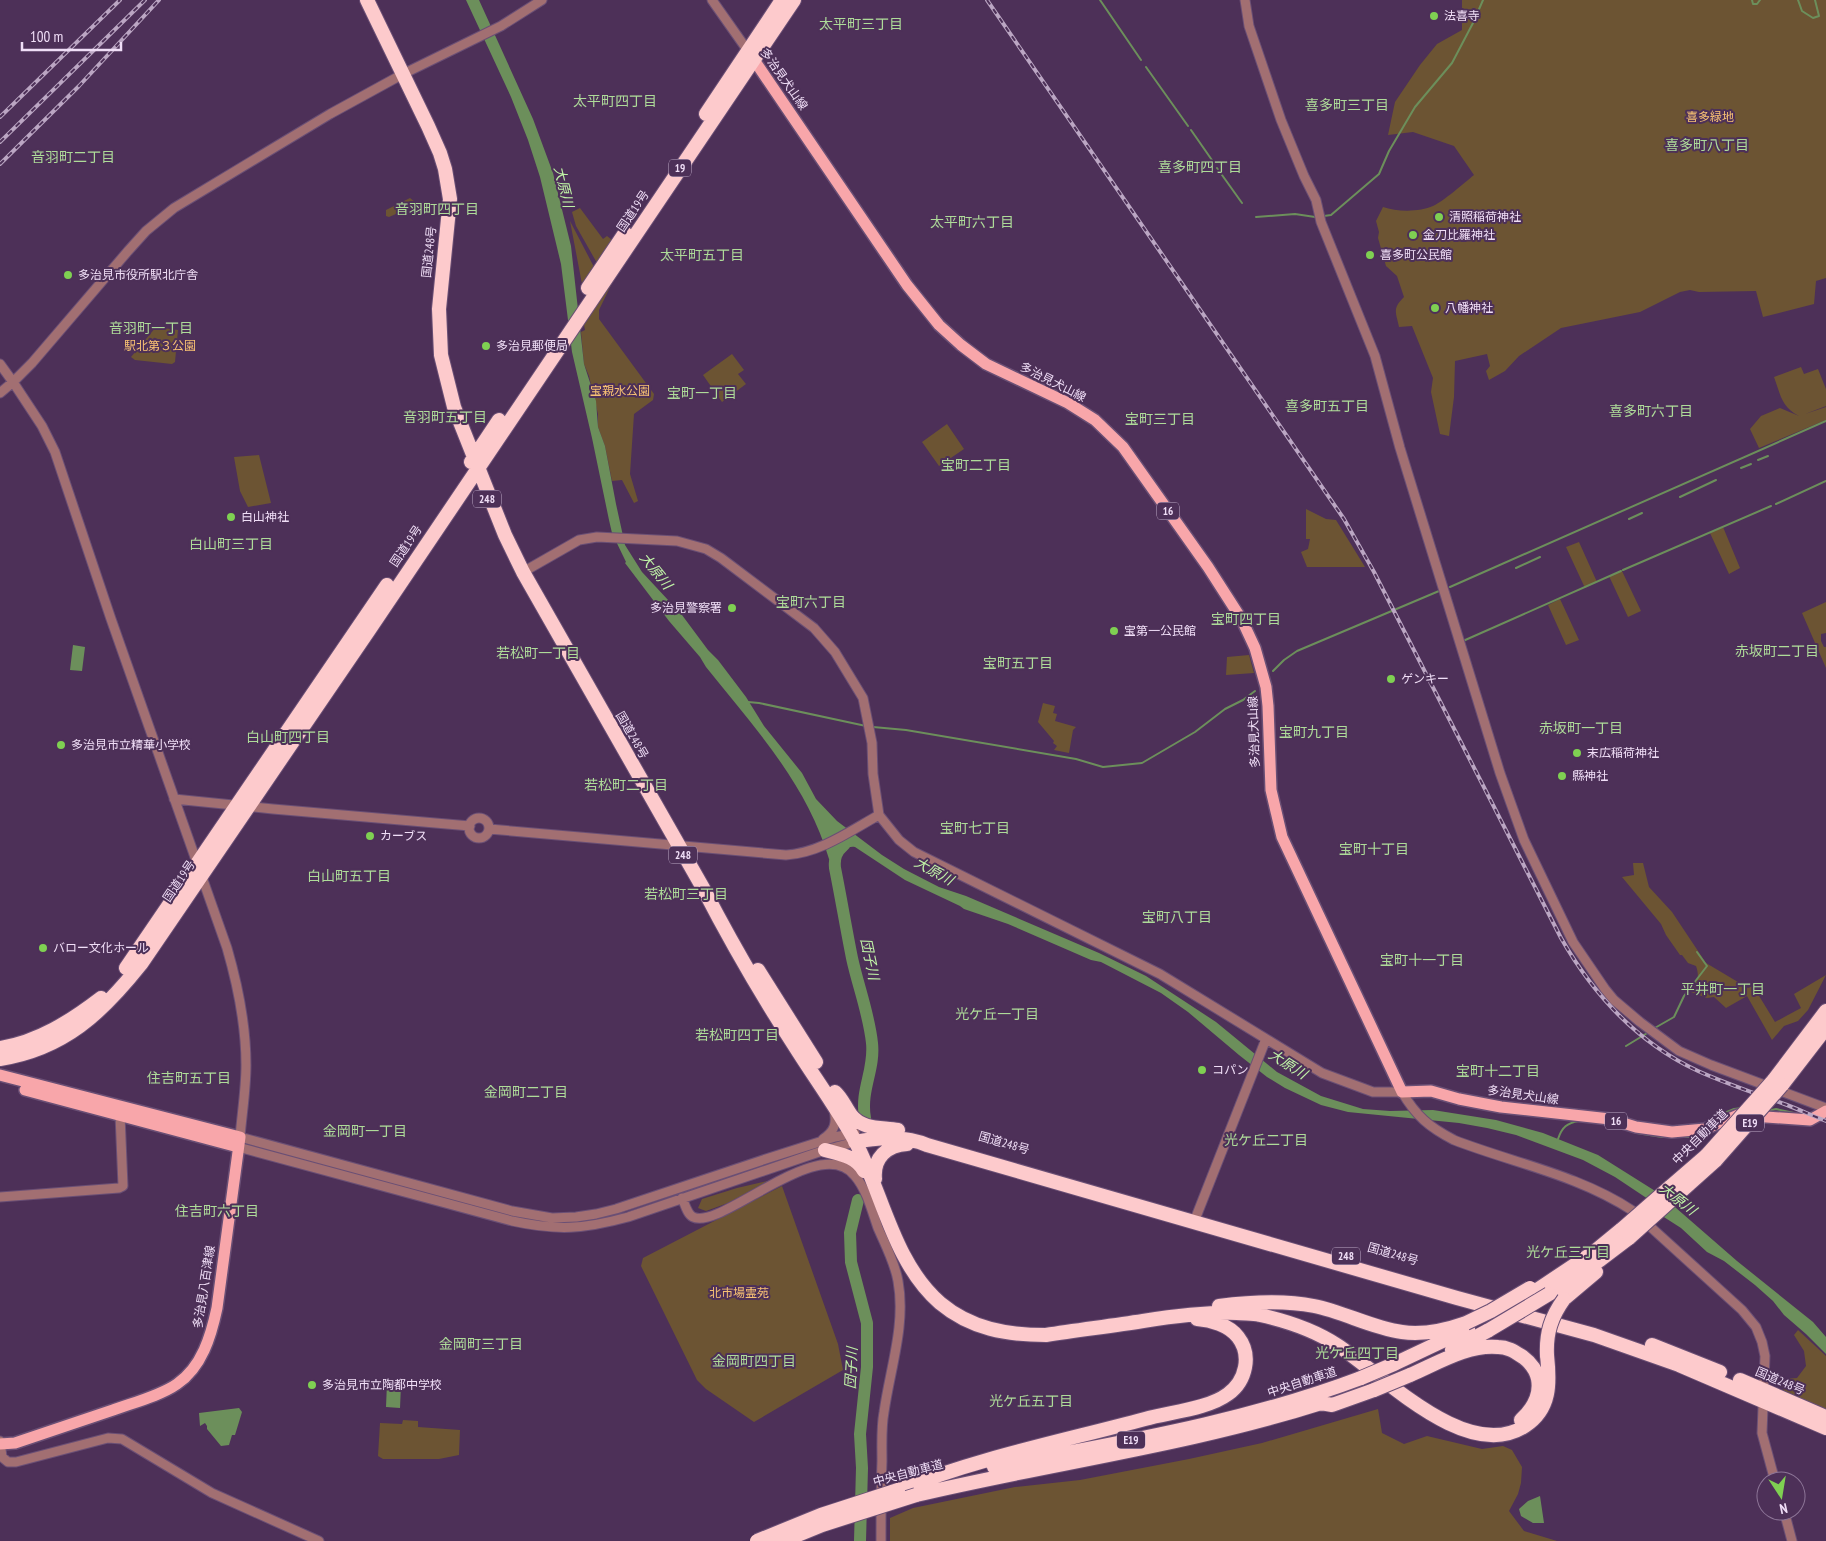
<svg xmlns="http://www.w3.org/2000/svg" width="1826" height="1541" viewBox="0 0 1826 1541" font-family="'PT Sans Narrow','Noto Sans JP',sans-serif">
<style>
.green{fill:#6c5433}
.water{fill:#6c8f5b}
.lines{fill:none;stroke-linecap:round;stroke-linejoin:round}
.stream{stroke:#6c8f5b;stroke-width:2}
.river{stroke:#6c8f5b;stroke-width:12}
.minor-casing{stroke:#6a4f75;stroke-width:11}
.major-casing{stroke:#6a4f75;stroke-width:14}
.highway-casing{stroke:#6a4f75;stroke-width:16}
.minor{stroke:#a26f72;stroke-width:9}
.major{stroke:#f8a6aa;stroke-width:11}
.highway{stroke:#fdcacc;stroke-width:14}
.rail-casing{stroke:#bba6c3;stroke-width:4}
.rail{stroke:#4d3058;stroke-width:2;stroke-dasharray:5.5;stroke-linecap:butt}
.highway-bridge-casing{stroke:#6a4f75;stroke-width:16;stroke-linecap:butt}
.highway-bridge{stroke:#fdcacc;stroke-width:14}
.poi-dot{fill:#7fd052;stroke:#4d3058;stroke-width:2}
.labels{text-anchor:middle;stroke-width:4;stroke-linejoin:round;paint-order:stroke}
.shield{fill:#4d3058;stroke:#bfaac7;stroke-width:1}
.shield-label{font-size:11px;font-weight:bold;fill:#f0def7}
.poi-label{font-size:12px;fill:#f0def7;stroke:#4d3058;text-anchor:start}
.street-label{font-size:12px;fill:#f0def7;stroke:#4d3058}
.park-label{font-size:12px;fill:#f8c273;stroke:#4d3058}
.neighbourhood-label{font-size:14px;fill:#aedb99;stroke:#4d3058}
.water-label{font-size:14px;font-style:italic;fill:#c0f4a7;stroke:#4d3058}
</style>
<rect width="100%" height="100%" fill="#4d3058"/>
<path class="green" d="M1462,0H1826V278L1816,281L1814,304L1763,317L1756,291L1699,292L1690,290L1680,292L1640,312L1561,328L1519,356L1505,371L1489,380L1486,371L1490,366L1487,354L1455,361L1454,397L1449,436L1440,434L1431,392L1433,378L1412,326L1399,327C1396,312 1392,309 1404,297L1397,276L1386,266L1378,238L1379,232L1376,221L1383,207C1397,212 1420,212 1433,206C1444,201 1464,183 1474,175L1454,146L1413,132L1388,135L1395,102L1420,65L1437,44L1462,30Z
M410,198L415,202L414,206L389,217L386,216V210Z
M580,208L603,239L607,236L612,240L597,263L576,226L572,212Z
M570,221L594,267L582,284Z
M614,279L599,310V319L654,394L653,400L634,414L630,474L638,501L634,503L622,480L612,481L605,446L598,427V414L589,376L584,364L581,332L585,330L584,325Z
M156,327L178,330L175,362L172,364L135,360L131,357Z
M732,354L744,370L738,374L746,384L722,402L703,375Z
M1801,367L1804,374L1818,369L1826,389V406L1805,414L1826,407V420L1759,448L1750,429L1761,416L1780,408L1799,416C1781,406 1781,396 1774,377Z
M947,424L964,449L939,466L922,442Z
M259,455L271,503L248,507L240,491L234,457Z
M1306,509L1326,519L1336,520L1365,567H1307L1301,552L1308,549L1310,539H1306Z
M1723,527L1740,568L1729,574L1710,533Z
M1579,542L1597,582L1585,588L1566,547Z
M1622,571L1641,611L1628,617L1609,576Z
M1560,599L1579,640L1566,645L1548,605Z
M1826,602V633L1821,634V641L1824,647H1826V668L1802,613Z
M1249,655L1254,673L1226,675L1227,657Z
M1043,703L1055,706L1053,713L1057,714L1055,721L1076,727L1073,730L1069,753L1054,750L1057,746L1053,743L1054,741L1038,722Z
M1633,863H1643L1649,887L1672,912L1706,963L1748,988L1753,986L1775,1022L1801,1008L1794,994L1826,975L1808,1010L1798,1021L1784,1026L1772,1040L1747,996L1726,1008L1714,997L1707,998L1691,992C1697,982 1700,977 1696,966L1688,963L1682,955H1680L1666,935L1661,924L1622,877L1634,875Z
M772,1180L728,1203L706,1211L698,1208L702,1199L737,1188Z
M782,1186L838,1344L843,1370L754,1422L706,1389L697,1380L641,1266L643,1258Z
M1798,1330L1826,1356V1410L1784,1391L1782,1385L1785,1379L1797,1378L1806,1366L1804,1351L1794,1335Z
M1378,1409L1382,1433L1404,1444L1427,1436L1482,1449L1503,1446L1512,1450L1522,1467L1521,1483L1518,1494L1509,1511L1524,1531L1557,1541H890V1518L913,1508L1015,1487L1080,1480L1189,1459L1262,1443Z
M403,1420L418,1421V1427L460,1430L459,1455L439,1459H383L378,1456L380,1423L402,1424Z"/>
<path class="water" d="M466,0H479L533,119L553,173L571,246L584,364L596,401L598,427L605,446L616,504L625,545L642,572L682,615L708,650L718,660L746,697L764,726L802,773L816,799L837,821L882,855L904,869L939,887L966,896L1099,953L1146,976L1216,1022L1277,1072L1321,1096L1363,1109L1390,1111L1433,1110L1496,1120L1543,1133L1598,1155L1660,1194L1737,1261L1813,1322L1826,1337V1354L1806,1334L1784,1315L1773,1301L1755,1285L1724,1261L1707,1252L1681,1228L1656,1212L1648,1199L1615,1177L1583,1160L1516,1135L1487,1128L1459,1123L1348,1112L1321,1105L1285,1088L1267,1077L1239,1055L1188,1012L1161,993L1101,962L1091,960L1008,924L964,909L960,906L905,880L855,847C848,845 842,852 839,858L829,859C807,784 754,727 706,667L700,657L669,621L625,563L626,562L612,533L609,520L592,438L572,352L561,264L540,177L528,140L511,97Z
M73,645L85,647L82,671L70,670Z
M387,1383L401,1384L400,1408L386,1407Z
M239,1408L242,1412L235,1435H232L229,1445L221,1446L207,1429V1426L205,1423L200,1426L199,1413Z
M1540,1496L1544,1523H1533L1521,1516L1519,1509L1528,1501Z"/>
<g class="lines">
<path class="stream" d="M1100,0L1141,60
M1752,0L1753,4H1757L1760,0
M1798,0L1802,11L1813,18L1819,16L1815,0
M1146,67L1188,126
M1191,130L1214,163
M1217,168L1242,203
M1324,216L1331,215L1379,174L1389,151L1415,107L1452,63L1473,23L1483,0
M1256,217L1295,214L1315,217
M1758,460L1768,456
M1741,468L1751,464
M1680,497L1716,480
M1776,504L1826,481
M1629,519L1642,513
M1516,568L1540,557
M1623,570L1771,506
M1450,587L1826,421
M1463,641L1621,571
M1273,671L1284,660L1297,651L1439,591
M748,702L759,703L866,726
M873,727L906,730L1076,759L1103,767L1142,763L1195,732L1225,709L1243,700L1255,691
M1653,1029L1674,1017L1684,996L1707,966L1697,952
M1626,1046L1649,1032
M1767,1111L1776,1109L1794,1113
M1715,1117L1734,1109L1742,1108
M1637,1133L1662,1137H1697
M1558,1139C1562,1127 1567,1123 1579,1121"/>
<path class="river" d="M844,845C836,852 834,858 835,868C841,898 846,928 852,958C858,986 869,1014 872,1043C875,1070 860,1090 865,1118
M858,1200L850,1233L851,1262L867,1323V1367L860,1434L862,1468L860,1541"/>
<defs>
<path id="minor" d="M542,0L501,26L403,74L330,114L174,208L146,231L128,251L32,363L13,382L42,426L55,452L111,619L227,948C238,986 246,1024 246,1065C246,1089 242,1113 240,1137L512,1211L552,1218L576,1217L596,1214L616,1209L769,1158L835,1137L855,1133
M712,0L748,51
M1245,0L1249,26L1281,120L1304,176L1316,200L1321,222L1375,356L1400,448L1500,773L1524,840L1573,942L1605,989L1614,1000L1640,1022L1679,1051L1711,1065L1826,1108
M0,364L13,382L0,393
M523,572L579,540L597,537L677,541L706,549L721,558L814,628L835,652L863,698L872,743L873,774L879,815L899,840L914,852L1160,974L1322,1073L1373,1092H1402C1416,1116 1429,1127 1454,1140C1513,1163 1579,1175 1633,1211L1742,1310L1756,1327L1762,1342L1765,1356L1762,1433L1775,1481
M174,799L273,809L470,826
M469 828a10 10 0 1 1 20 0a10 10 0 1 1-20 0Z
M489,829L786,855C820,853 850,831 879,815
M823,1139C835,1131 837,1123 834,1110
M238,1147L512,1221C558,1231 584,1229 628,1217L825,1150L855,1142
M0,1197L119,1188L123,1186L120,1115
M682,1198C685,1204 687,1214 693,1217C721,1231 820,1131 855,1176C867,1190 872,1211 878,1228C885,1244 895,1263 898,1281C906,1325 890,1369 884,1412C881,1428 882,1445 882,1461C881,1488 881,1514 881,1541
M1194,1222L1266,1039
M0,1441L2,1457L8,1462H16L108,1438L122,1439L212,1493L319,1541
M1784,1511L1792,1541"/>
<path id="major" d="M750,54L907,285L939,325L961,345L986,364L1068,403L1095,420L1123,447L1208,567L1242,620L1255,648L1266,687L1268,706L1271,790L1282,837L1402,1092L1431,1091L1459,1099L1501,1107L1610,1119L1636,1127L1672,1132L1705,1129L1738,1115L1810,1120L1826,1111
M0,1075L240,1137L217,1308C211,1336 202,1367 177,1384C160,1396 132,1403 113,1410C80,1421 47,1432 15,1443L0,1444
M25,1090L238,1147"/>
<path id="highway" d="M367,0L428,126L440,153L445,169L450,199L439,309L441,355L454,407L505,535L523,572L703,888C731,942 761,994 794,1045C814,1077 837,1108 855,1141C883,1194 893,1262 940,1303C971,1329 1007,1335 1046,1335C1078,1330 1111,1326 1143,1321C1175,1316 1206,1312 1237,1313C1245,1314 1253,1313 1260,1315C1287,1321 1314,1330 1337,1345C1382,1374 1467,1464 1525,1426C1551,1409 1550,1383 1547,1355
M706,114L782,0
M588,288L625,233
M471,462L499,420
M126,968L387,585
M758,970L816,1062
M0,1048C38,1042 71,1021 101,998
M0,1059C64,1049 102,1013 141,964L369,630L794,0
M1773,1081L1826,1011
M1782,1085L1826,1028
M835,1092C842,1098 845,1107 851,1115C863,1130 881,1127 898,1130
M855,1142C878,1137 906,1136 927,1145L1457,1298L1594,1335L1679,1365L1826,1428
M825,1150C839,1154 856,1156 864,1171
M875,1179C873,1158 887,1145 907,1144
M1670,1187L1707,1155
M1678,1194L1716,1160
M1537,1290L1594,1252L1622,1229
M1549,1294L1600,1260L1629,1238
M1564,1299L1596,1272
M1219,1306C1250,1302 1284,1300 1314,1306C1344,1312 1372,1328 1402,1332C1422,1335 1446,1330 1466,1323
M1652,1345L1720,1372
M1452,1350L1489,1330
M1394,1364L1468,1329
M1410,1375C1436,1364 1468,1344 1498,1347C1508,1347 1515,1352 1523,1357C1531,1363 1536,1369 1538,1379C1541,1395 1533,1409 1521,1420
M1740,1380L1826,1417
M1321,1403L1332,1405L1374,1390
M994,1467C1117,1443 1242,1423 1361,1378
M898,1490C978,1458 1063,1441 1145,1419C1170,1412 1208,1409 1228,1394C1246,1381 1252,1355 1238,1337C1229,1325 1211,1320 1197,1319
M916,1495C1051,1463 1189,1445 1321,1403"/>
</defs>
<use href="#minor" class="minor-casing"/>
<use href="#major" class="major-casing"/>
<use href="#highway" class="highway-casing"/>
<use href="#minor" class="minor"/>
<use href="#major" class="major"/>
<use href="#highway" class="highway"/>
<defs>
<path id="rail" d="M987,0L1344,519L1374,572L1561,938C1593,994 1638,1043 1698,1071C1727,1084 1757,1094 1787,1105C1800,1110 1813,1116 1826,1121
M0,117L120,0
M0,142L145,0
M0,164L79,86L159,0"/>
</defs>
<use href="#rail" class="rail-casing"/>
<use href="#rail" class="rail"/>
<defs>
<path id="highway-bridge" d="M1707,1155L1773,1081
M1716,1160L1782,1085
M1622,1229L1670,1187
M1629,1238L1678,1194
M1466,1323L1491,1311L1530,1288
M1489,1330L1549,1294
M1547,1355C1546,1333 1551,1317 1564,1299
M1361,1378L1394,1364
M1374,1390L1410,1375
M757,1541L821,1515L898,1490
M783,1541L822,1525L916,1495"/>
</defs>
<use href="#highway-bridge" class="highway-bridge-casing"/>
<use href="#highway-bridge" class="highway-bridge"/>
</g>
<g class="poi-dot">
<circle cx="1434" cy="16" r="5"/>
<circle cx="1439" cy="217" r="5"/>
<circle cx="1413" cy="235" r="5"/>
<circle cx="1370" cy="255" r="5"/>
<circle cx="68" cy="275" r="5"/>
<circle cx="1435" cy="308" r="5"/>
<circle cx="486" cy="346" r="5"/>
<circle cx="231" cy="517" r="5"/>
<circle cx="732" cy="608" r="5"/>
<circle cx="1114" cy="631" r="5"/>
<circle cx="1391" cy="679" r="5"/>
<circle cx="61" cy="745" r="5"/>
<circle cx="1577" cy="753" r="5"/>
<circle cx="1562" cy="776" r="5"/>
<circle cx="370" cy="836" r="5"/>
<circle cx="43" cy="948" r="5"/>
<circle cx="1202" cy="1070" r="5"/>
<circle cx="312" cy="1385" r="5"/>
</g>
<g class="labels">
<g class="shield">
<rect x="669" y="159.5" width="22" height="17" rx="4"/>
<rect x="473" y="490.5" width="28" height="17" rx="4"/>
<rect x="1157" y="502.5" width="22" height="17" rx="4"/>
<rect x="669" y="846.5" width="28" height="17" rx="4"/>
<rect x="1605" y="1112.5" width="22" height="17" rx="4"/>
<rect x="1736" y="1114.5" width="28" height="17" rx="4"/>
<rect x="1332" y="1247.5" width="28" height="17" rx="4"/>
<rect x="1117" y="1431.5" width="28" height="17" rx="4"/>
</g>
<g class="shield-label">
<text x="680" y="172">19</text>
<text x="487" y="503">248</text>
<text x="1168" y="515">16</text>
<text x="683" y="859">248</text>
<text x="1616" y="1125">16</text>
<text x="1750" y="1127">E19</text>
<text x="1346" y="1260">248</text>
<text x="1131" y="1444">E19</text>
</g>
<g class="poi-label">
<text x="1444" y="20">法喜寺</text>
<text x="1449" y="221">清照稲荷神社</text>
<text x="1423" y="239">金刀比羅神社</text>
<text x="1380" y="259">喜多町公民館</text>
<text x="78" y="279">多治見市役所駅北庁舎</text>
<text x="1445" y="312">八幡神社</text>
<text x="496" y="350">多治見郵便局</text>
<text x="241" y="521">白山神社</text>
<text x="722" y="612" text-anchor="end">多治見警察署</text>
<text x="1124" y="635">宝第一公民館</text>
<text x="1401" y="683">ゲンキー</text>
<text x="71" y="749">多治見市立精華小学校</text>
<text x="1587" y="757">末広稲荷神社</text>
<text x="1572" y="780">縣神社</text>
<text x="380" y="840">カーブス</text>
<text x="53" y="952">バロー文化ホール</text>
<text x="1212" y="1074">コパン</text>
<text x="322" y="1389">多治見市立陶都中学校</text>
</g>
<g class="street-label">
<text transform="translate(784 79) rotate(55)" y="4">多治見犬山線</text>
<text transform="translate(633 211) rotate(-56)" y="4">国道19号</text>
<text transform="translate(429 252) rotate(-84)" y="4">国道248号</text>
<text transform="translate(1053 382) rotate(27)" y="4">多治見犬山線</text>
<text transform="translate(406 546) rotate(-56)" y="4">国道19号</text>
<text transform="translate(1254 732) rotate(-92)" y="4">多治見犬山線</text>
<text transform="translate(632 735) rotate(60)" y="4">国道248号</text>
<text transform="translate(179 881) rotate(-56)" y="4">国道19号</text>
<text transform="translate(1523 1095) rotate(8)" y="4">多治見犬山線</text>
<text transform="translate(1700 1137) rotate(-45)" y="4">中央自動車道</text>
<text transform="translate(1004 1143) rotate(16)" y="4">国道248号</text>
<text transform="translate(1393 1254) rotate(16)" y="4">国道248号</text>
<text transform="translate(204 1287) rotate(-81)" y="4">多治見八百津線</text>
<text transform="translate(1780 1381) rotate(23)" y="4">国道248号</text>
<text transform="translate(1302 1382) rotate(-18)" y="4">中央自動車道</text>
<text transform="translate(908 1473) rotate(-15)" y="4">中央自動車道</text>
</g>
<g class="park-label">
<text x="1710" y="121">喜多緑地</text>
<text x="160" y="350">駅北第３公園</text>
<text x="620" y="395">宝親水公園</text>
<text x="739" y="1297">北市場霊苑</text>
</g>
<g class="neighbourhood-label">
<text x="861" y="29">太平町三丁目</text>
<text x="615" y="106">太平町四丁目</text>
<text x="1347" y="110">喜多町三丁目</text>
<text x="1707" y="150">喜多町八丁目</text>
<text x="73" y="162">音羽町二丁目</text>
<text x="1200" y="172">喜多町四丁目</text>
<text x="437" y="214">音羽町四丁目</text>
<text x="972" y="227">太平町六丁目</text>
<text x="702" y="260">太平町五丁目</text>
<text x="151" y="333">音羽町一丁目</text>
<text x="702" y="398">宝町一丁目</text>
<text x="1327" y="411">喜多町五丁目</text>
<text x="1651" y="416">喜多町六丁目</text>
<text x="445" y="422">音羽町五丁目</text>
<text x="1160" y="424">宝町三丁目</text>
<text x="976" y="470">宝町二丁目</text>
<text x="231" y="549">白山町三丁目</text>
<text x="811" y="607">宝町六丁目</text>
<text x="1246" y="624">宝町四丁目</text>
<text x="1777" y="656">赤坂町二丁目</text>
<text x="538" y="658">若松町一丁目</text>
<text x="1018" y="668">宝町五丁目</text>
<text x="1581" y="733">赤坂町一丁目</text>
<text x="1314" y="737">宝町九丁目</text>
<text x="288" y="742">白山町四丁目</text>
<text x="626" y="790">若松町二丁目</text>
<text x="975" y="833">宝町七丁目</text>
<text x="1374" y="854">宝町十丁目</text>
<text x="349" y="881">白山町五丁目</text>
<text x="686" y="899">若松町三丁目</text>
<text x="1177" y="922">宝町八丁目</text>
<text x="1422" y="965">宝町十一丁目</text>
<text x="1723" y="994">平井町一丁目</text>
<text x="997" y="1019">光ケ丘一丁目</text>
<text x="737" y="1040">若松町四丁目</text>
<text x="1498" y="1076">宝町十二丁目</text>
<text x="189" y="1083">住吉町五丁目</text>
<text x="526" y="1097">金岡町二丁目</text>
<text x="365" y="1136">金岡町一丁目</text>
<text x="1266" y="1145">光ケ丘二丁目</text>
<text x="217" y="1216">住吉町六丁目</text>
<text x="1568" y="1257">光ケ丘三丁目</text>
<text x="481" y="1349">金岡町三丁目</text>
<text x="1357" y="1358">光ケ丘四丁目</text>
<text x="754" y="1366">金岡町四丁目</text>
<text x="1031" y="1406">光ケ丘五丁目</text>
</g>
<g class="water-label">
<text transform="translate(564 187) rotate(76)" y="5">大原川</text>
<text transform="translate(656 571) rotate(51)" y="5">大原川</text>
<text transform="translate(934 871) rotate(29)" y="5">大原川</text>
<text transform="translate(870 959) rotate(78)" y="5">団子川</text>
<text transform="translate(1288 1064) rotate(32)" y="5">大原川</text>
<text transform="translate(1678 1199) rotate(38)" y="5">大原川</text>
<text transform="translate(851 1368) rotate(-87)" y="5">団子川</text>
</g>
</g>
<g transform="translate(1781 1496) rotate(168)"><circle r="24" fill="#4d3058" stroke="#8e7698"/>
<path d="M0-4L9 19L0 12L-9 19Z" fill="#7fd052"/>
<text y="-8" font-size="14" font-weight="bold" text-anchor="middle" fill="#f0def7">N</text>
</g>
<path d="M22 42v8h99v-8" fill="none" stroke="#f0def7" stroke-width="2.5"/>
<text x="30" y="42" font-size="15" fill="#f0def7" stroke="#4d3058" stroke-width="4" paint-order="stroke">100 m</text>
</svg>
